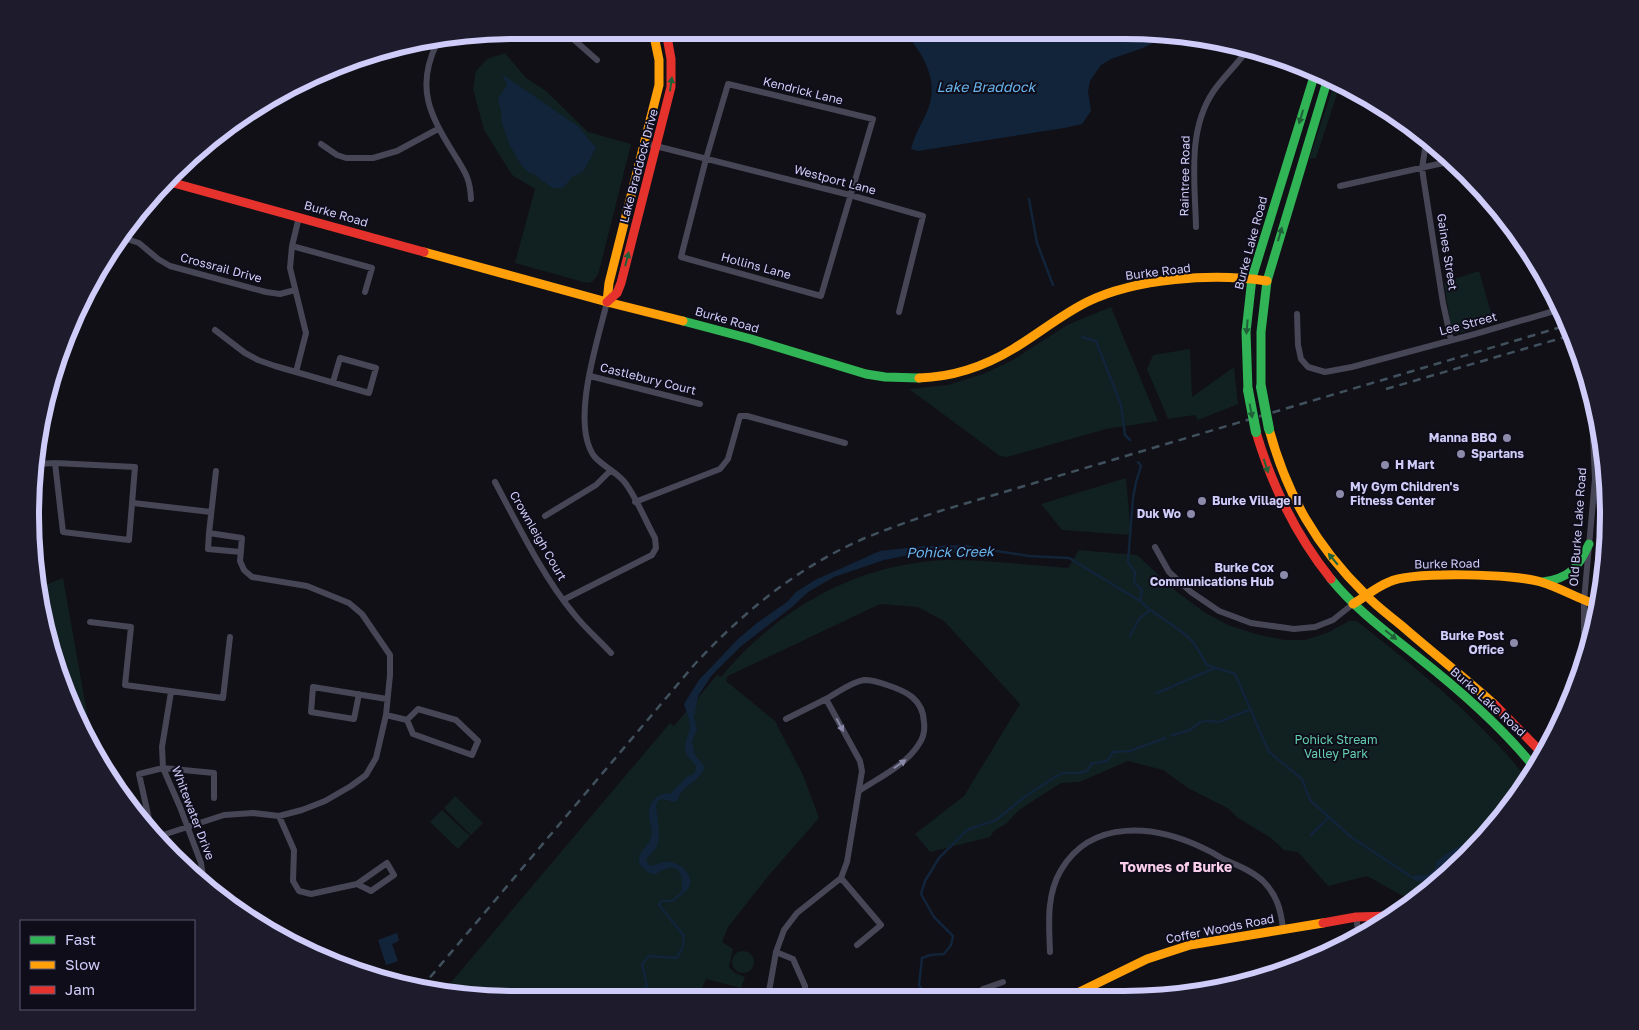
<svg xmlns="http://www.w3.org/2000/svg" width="1639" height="1030" viewBox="0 0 1639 1030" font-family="'Golos Text',sans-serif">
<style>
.green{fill:#112021}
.water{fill:#12243a}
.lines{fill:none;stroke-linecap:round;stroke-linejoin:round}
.stream{stroke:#12243a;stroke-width:2.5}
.street{stroke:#464657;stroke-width:6}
.fast{stroke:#30b455;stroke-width:9}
.slow{stroke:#ff9f0a;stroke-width:9}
.jam{stroke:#e5322d;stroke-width:9}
.rail{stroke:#40515d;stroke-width:2.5;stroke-dasharray:8 6;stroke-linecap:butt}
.fast-bridge{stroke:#30b455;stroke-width:10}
.oneway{fill:#206038}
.oneway2{fill:#8a89a8}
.poi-dot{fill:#8c8aaa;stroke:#0f0d1a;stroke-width:2}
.labels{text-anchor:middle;stroke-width:4;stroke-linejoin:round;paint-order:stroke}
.street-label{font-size:12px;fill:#cfccf9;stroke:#0f0d1a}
.poi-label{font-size:12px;font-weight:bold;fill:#cfccf9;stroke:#0f0d1a;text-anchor:end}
.park-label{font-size:12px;fill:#63ceaf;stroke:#0f0d1a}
.water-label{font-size:14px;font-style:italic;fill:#67b4ec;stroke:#0f0d1a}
.neighbourhood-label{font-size:14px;font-weight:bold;fill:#f9ceeb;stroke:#0f0d1a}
.rim{fill:none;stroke:#cfccf9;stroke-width:6}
</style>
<rect width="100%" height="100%" fill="#111017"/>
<path class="green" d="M505,53L526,78L546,91L588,132L631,144L598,275L592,282L587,283L515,263L535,189L512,175L484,130L473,89L476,71L487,59Z
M1335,82L1340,85L1316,158L1309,159Z
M1479,271L1494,323L1452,335L1444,282Z
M1111,307L1158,421L1106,429L1007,457L1000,456L909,389L948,385L983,374L1013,360L1067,325Z
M1190,349L1192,397L1234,367L1238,404L1198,420L1195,415L1168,419L1147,369L1153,355Z
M1126,478L1131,535L1062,530L1041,504Z
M1079,550L1137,555L1177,592L1204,612L1228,625L1259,635L1285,640H1305L1327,633L1349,621H1357C1418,670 1479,717 1528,780L1509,810L1444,880L1406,905L1405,897L1367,876L1328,886L1298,852L1284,850L1271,838L1238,818L1229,809L1188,788L1163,770L1128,761L1079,782L1061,783L1019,810L1007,823L994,831L990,837L930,852L915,834L964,796L1020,704L944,621L918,607L880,604L728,676L726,681L775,721L803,775L819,818L770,874L728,927L722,942L733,949L729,967L735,973L745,977L741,988L706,979L698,997L452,996L442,993L670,723L674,726L717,675L721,677C778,608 859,562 950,560C989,560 1029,565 1068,568Z
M63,578L92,741L47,641L40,587Z
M455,796L483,823L471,835L444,808Z
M442,810L470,836L458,849L430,822Z
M732 962a11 11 0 1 1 22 0a11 11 0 1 1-22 0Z"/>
<path class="water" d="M905,32L1172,34L1143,48L1111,59L1101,65L1090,81L1088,91L1091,111L1082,124L1064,128L918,151L911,149C915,134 920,127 926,114C941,82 924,56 905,32Z
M502,74L579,127L596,148L584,170L579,174L573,176L563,188H552L534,174L528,172L521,165L509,144L501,120L502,116L498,98L507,85Z
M967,545L978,548L964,553L945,552L909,555L884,560L834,577L808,592L792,607L740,647L712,675L698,696L694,717L697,730L692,741L695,755L705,767C698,784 681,785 678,800L675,802L662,799L658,801L656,806C657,818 662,837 656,848C653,852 649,855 646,861L650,866C656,865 664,861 670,862C680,863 695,876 689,887C688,890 683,893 681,896C683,882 684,861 663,870C659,871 657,875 653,874C649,873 645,870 643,868C640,865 638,862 639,857C641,850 649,845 651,837C654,827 646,817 650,807C653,798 661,792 670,794L687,777L695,773L696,766L686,754L685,745L690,729L689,719L684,704L699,680L738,639L757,623L787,602L796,592L815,580L880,551L923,546Z
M1481,840L1470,851C1443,854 1448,865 1432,881H1416L1409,876L1427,875L1435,869L1436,862C1450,850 1462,843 1481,840Z
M397,933L399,941L392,944L398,961L386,965L378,940Z"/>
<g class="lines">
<path class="stream" d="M1029,199L1037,243L1053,285
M1082,337L1096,341L1121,405L1125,435L1130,440
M1138,462L1141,466L1136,482L1133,498L1128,562L1135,572L1134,582L1142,590L1140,601
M977,548L1029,556L1069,558L1140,601C1155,616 1175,624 1190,639C1197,646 1202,657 1207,665L1235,674L1269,752L1302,779L1310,800L1351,837L1410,876
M1130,636L1139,619L1149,611
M1157,693L1215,668
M1172,735L1190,730L1200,722L1209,721L1219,722L1251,709
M1311,835L1329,817
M611,997C620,987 629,989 640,992L647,986L642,964L649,956L677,958L683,946L684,936L659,905L661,901H672L682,893
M929,998L919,985L922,958L930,955L944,954L951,945L953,936L934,917L921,894L925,881L939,858L967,830L996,820L1023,798L1055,777L1063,773H1078L1087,771L1092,763H1096L1107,761L1113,752L1130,751L1165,738"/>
<path class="street" d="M563,30L597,60
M437,43C415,88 430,115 454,154C465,172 470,178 471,199
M728,84L873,119L821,296L681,257L706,159Z
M1427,137L1422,168L1424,182L1443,303L1451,340
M644,143L850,195L923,216L899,312
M321,144L337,155L346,158H373L397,151L438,129
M1340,186L1452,161
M1196,227C1195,182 1187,131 1213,92C1223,77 1237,65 1247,50
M121,237L139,243L158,259L170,266L266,292L280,294L295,290
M292,246L372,268L365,292
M1297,314L1298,345L1301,359L1308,367L1325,372L1352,367L1475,334L1561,309
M215,330L245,353L258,360L275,366L369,393L376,368L340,358L333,382
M1578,371L1588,381L1591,390
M296,372L306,333L290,268L292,246L299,217
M590,376L700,404
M1593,442L1602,441
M38,464L55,463L135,467L129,540L63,532L55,463
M495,482C518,525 543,577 574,614C585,628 599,640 611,653
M635,502L720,469L728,459L740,416H747L845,443
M133,503L211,512
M545,516L596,485L611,470
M209,533L208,549L241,552
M1155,547L1169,572L1191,592L1219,611L1251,623L1294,629L1315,627L1333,620L1353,604
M563,600L652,555L656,548L655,538C646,522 637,499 626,484C618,472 603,467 594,456C570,422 598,340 607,302
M90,622L131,627L125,685L223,698L230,637
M1584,663V601L1595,479L1591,393
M171,692L162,747L163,768L180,807L201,863L204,883
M359,694L354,719L311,712L313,687L387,699
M386,715L407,720L413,734L472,755L478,741L456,720L418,709L407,720
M786,719L826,699
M279,816L294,850L293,881L299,891L311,894L357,884L387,863L394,875L371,891L357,884
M149,819L139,774L163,768L214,773V798
M160,836L224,815L253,813L279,816L302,810L325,801L351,786L366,775L376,758L386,715L390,675V655L362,614L349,603L307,586L252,577L244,570L240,561L242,538L209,533L216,471
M841,878L881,925L857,945
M1356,917L1359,936
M1050,952C1049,925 1046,895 1061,870C1092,818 1155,825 1203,848C1210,851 1217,855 1223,859C1237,865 1252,871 1263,881C1277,895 1281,910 1283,929
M769,991C781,994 794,1001 805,993V986L793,959L776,952
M768,997L776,952L784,930L797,913L841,878L847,862L862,771L860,761L826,699C837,693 851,682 864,680C872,680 879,682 887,685C906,691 923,699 924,722C925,730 924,737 919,744C906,765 880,777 859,791
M987,998L983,989L1003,982"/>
<path class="fast" d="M683,321L751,339L866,374L885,377L919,378
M1261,387V332L1267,281L1328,78
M1248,390L1246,332L1252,278L1316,70
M1331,579C1356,610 1388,633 1419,658C1461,691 1501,726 1535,768
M1543,582C1570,578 1578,568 1589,544"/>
<path class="slow" d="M424,252L607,302L683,321
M607,302L609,283L659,85V60L653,31
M919,378C952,377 985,366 1013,349C1038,334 1061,315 1087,302C1136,278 1213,273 1267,281
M1269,429C1287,495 1316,546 1365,594C1376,606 1390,616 1402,626C1433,653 1465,678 1495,705
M1353,604C1365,597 1376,587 1389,582C1412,571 1516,574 1541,582C1561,588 1578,599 1598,605
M1065,999L1147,959L1190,945L1323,923"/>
<path class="jam" d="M170,182L424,252
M607,302L617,293L621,283L671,87V59L666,31
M1256,432C1272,486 1295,534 1331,579
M1495,705L1543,754
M1323,923L1356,917L1390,916"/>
<path class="rail" d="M1386,389L1572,335
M421,988L694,665C743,612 798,567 865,538C890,528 915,519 940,511L1568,325"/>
<path class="fast-bridge" d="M1261,387L1269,429
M1248,390L1256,432"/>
</g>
<defs><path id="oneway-solid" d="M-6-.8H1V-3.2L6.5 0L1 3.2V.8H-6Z" transform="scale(1.25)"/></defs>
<g class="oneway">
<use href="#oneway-solid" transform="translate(671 84) rotate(-82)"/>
<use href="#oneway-solid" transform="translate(1301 117) rotate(107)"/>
<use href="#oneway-solid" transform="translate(1280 234) rotate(-74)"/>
<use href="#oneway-solid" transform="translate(627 259) rotate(-76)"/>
<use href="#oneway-solid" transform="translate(1247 327) rotate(95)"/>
<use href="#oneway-solid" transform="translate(1251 411) rotate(79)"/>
<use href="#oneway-solid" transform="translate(1266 466) rotate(72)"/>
<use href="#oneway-solid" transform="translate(1333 559) rotate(-130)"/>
<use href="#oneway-solid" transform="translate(1391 635) rotate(39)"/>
</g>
<g class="oneway2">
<use href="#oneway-solid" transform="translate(840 725) rotate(62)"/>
<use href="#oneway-solid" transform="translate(900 764) rotate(-35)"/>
</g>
<g class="poi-dot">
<circle cx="1507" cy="438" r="5"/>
<circle cx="1461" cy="454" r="5"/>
<circle cx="1385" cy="465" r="5"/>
<circle cx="1340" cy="494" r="5"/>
<circle cx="1202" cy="501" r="5"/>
<circle cx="1191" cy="514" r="5"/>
<circle cx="1284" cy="575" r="5"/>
<circle cx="1514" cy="643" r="5"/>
</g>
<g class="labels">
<g class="street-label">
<text transform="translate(803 91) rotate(14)" y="4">Kendrick Lane</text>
<text transform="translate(639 166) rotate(-75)" y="4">Lake Braddock Drive</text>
<text transform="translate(1185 176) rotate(-89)" y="4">Raintree Road</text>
<text transform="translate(835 180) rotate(15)" y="4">Westport Lane</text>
<text transform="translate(336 214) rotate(16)" y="4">Burke Road</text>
<text transform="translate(1251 243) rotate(-75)" y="4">Burke Lake Road</text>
<text transform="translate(1447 252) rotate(81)" y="4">Gaines Street</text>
<text transform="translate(756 266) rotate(15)" y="4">Hollins Lane</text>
<text transform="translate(221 268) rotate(15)" y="4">Crossrail Drive</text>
<text transform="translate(1158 272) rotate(-7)" y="4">Burke Road</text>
<text transform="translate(727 320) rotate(16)" y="4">Burke Road</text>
<text transform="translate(1468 324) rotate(-15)" y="4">Lee Street</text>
<text transform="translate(648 379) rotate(14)" y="4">Castlebury Court</text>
<text transform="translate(1578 527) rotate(-86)" y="4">Old Burke Lake Road</text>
<text transform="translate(538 536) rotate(60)" y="4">Crownleigh Court</text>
<text transform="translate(1447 564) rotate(-1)" y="4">Burke Road</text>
<text transform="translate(1488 702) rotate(42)" y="4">Burke Lake Road</text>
<text transform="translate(193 813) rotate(69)" y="4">Whitewater Drive</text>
<text transform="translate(1220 929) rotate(-11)" y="4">Coffer Woods Road</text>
</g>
<g class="poi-label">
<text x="1497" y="442">Manna BBQ</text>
<text x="1471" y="458" text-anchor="start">Spartans</text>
<text x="1395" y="469" text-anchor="start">H Mart</text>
<text x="1350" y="491" text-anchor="start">My Gym Children's<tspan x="1350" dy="14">Fitness Center</tspan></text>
<text x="1212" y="505" text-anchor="start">Burke Village II</text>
<text x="1181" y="518">Duk Wo</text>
<text x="1274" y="572">Burke Cox<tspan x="1274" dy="14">Communications Hub</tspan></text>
<text x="1504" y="640">Burke Post<tspan x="1504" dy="14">Office</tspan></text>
</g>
<g class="park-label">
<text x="1336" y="744">Pohick Stream<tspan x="1336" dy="14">Valley Park</tspan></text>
</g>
<g class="water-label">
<text x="986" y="92">Lake Braddock</text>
<text transform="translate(950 552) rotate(-1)" y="5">Pohick Creek</text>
</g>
<g class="neighbourhood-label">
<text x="1176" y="872">Townes of Burke</text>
</g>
</g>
<path d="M0 0H1639V1030H0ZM515 39H1124A476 476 0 0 1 1600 515V515A476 476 0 0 1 1124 991H515A476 476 0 0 1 39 515V515A476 476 0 0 1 515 39Z" fill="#1e1c2c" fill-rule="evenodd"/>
<path class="rim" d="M515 39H1124A476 476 0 0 1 1600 515V515A476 476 0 0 1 1124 991H515A476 476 0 0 1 39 515V515A476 476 0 0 1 515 39Z"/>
<rect x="20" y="920" width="175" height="90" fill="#0f0d1a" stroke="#5c5973"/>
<rect x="30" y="936" width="25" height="8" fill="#30b455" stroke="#5c5973"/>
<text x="65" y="945" font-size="15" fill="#cfccf9">Fast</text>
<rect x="30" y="961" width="25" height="8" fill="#ff9f0a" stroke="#5c5973"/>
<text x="65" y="970" font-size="15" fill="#cfccf9">Slow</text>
<rect x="30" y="986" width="25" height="8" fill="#e5322d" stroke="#5c5973"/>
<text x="65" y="995" font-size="15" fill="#cfccf9">Jam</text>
</svg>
